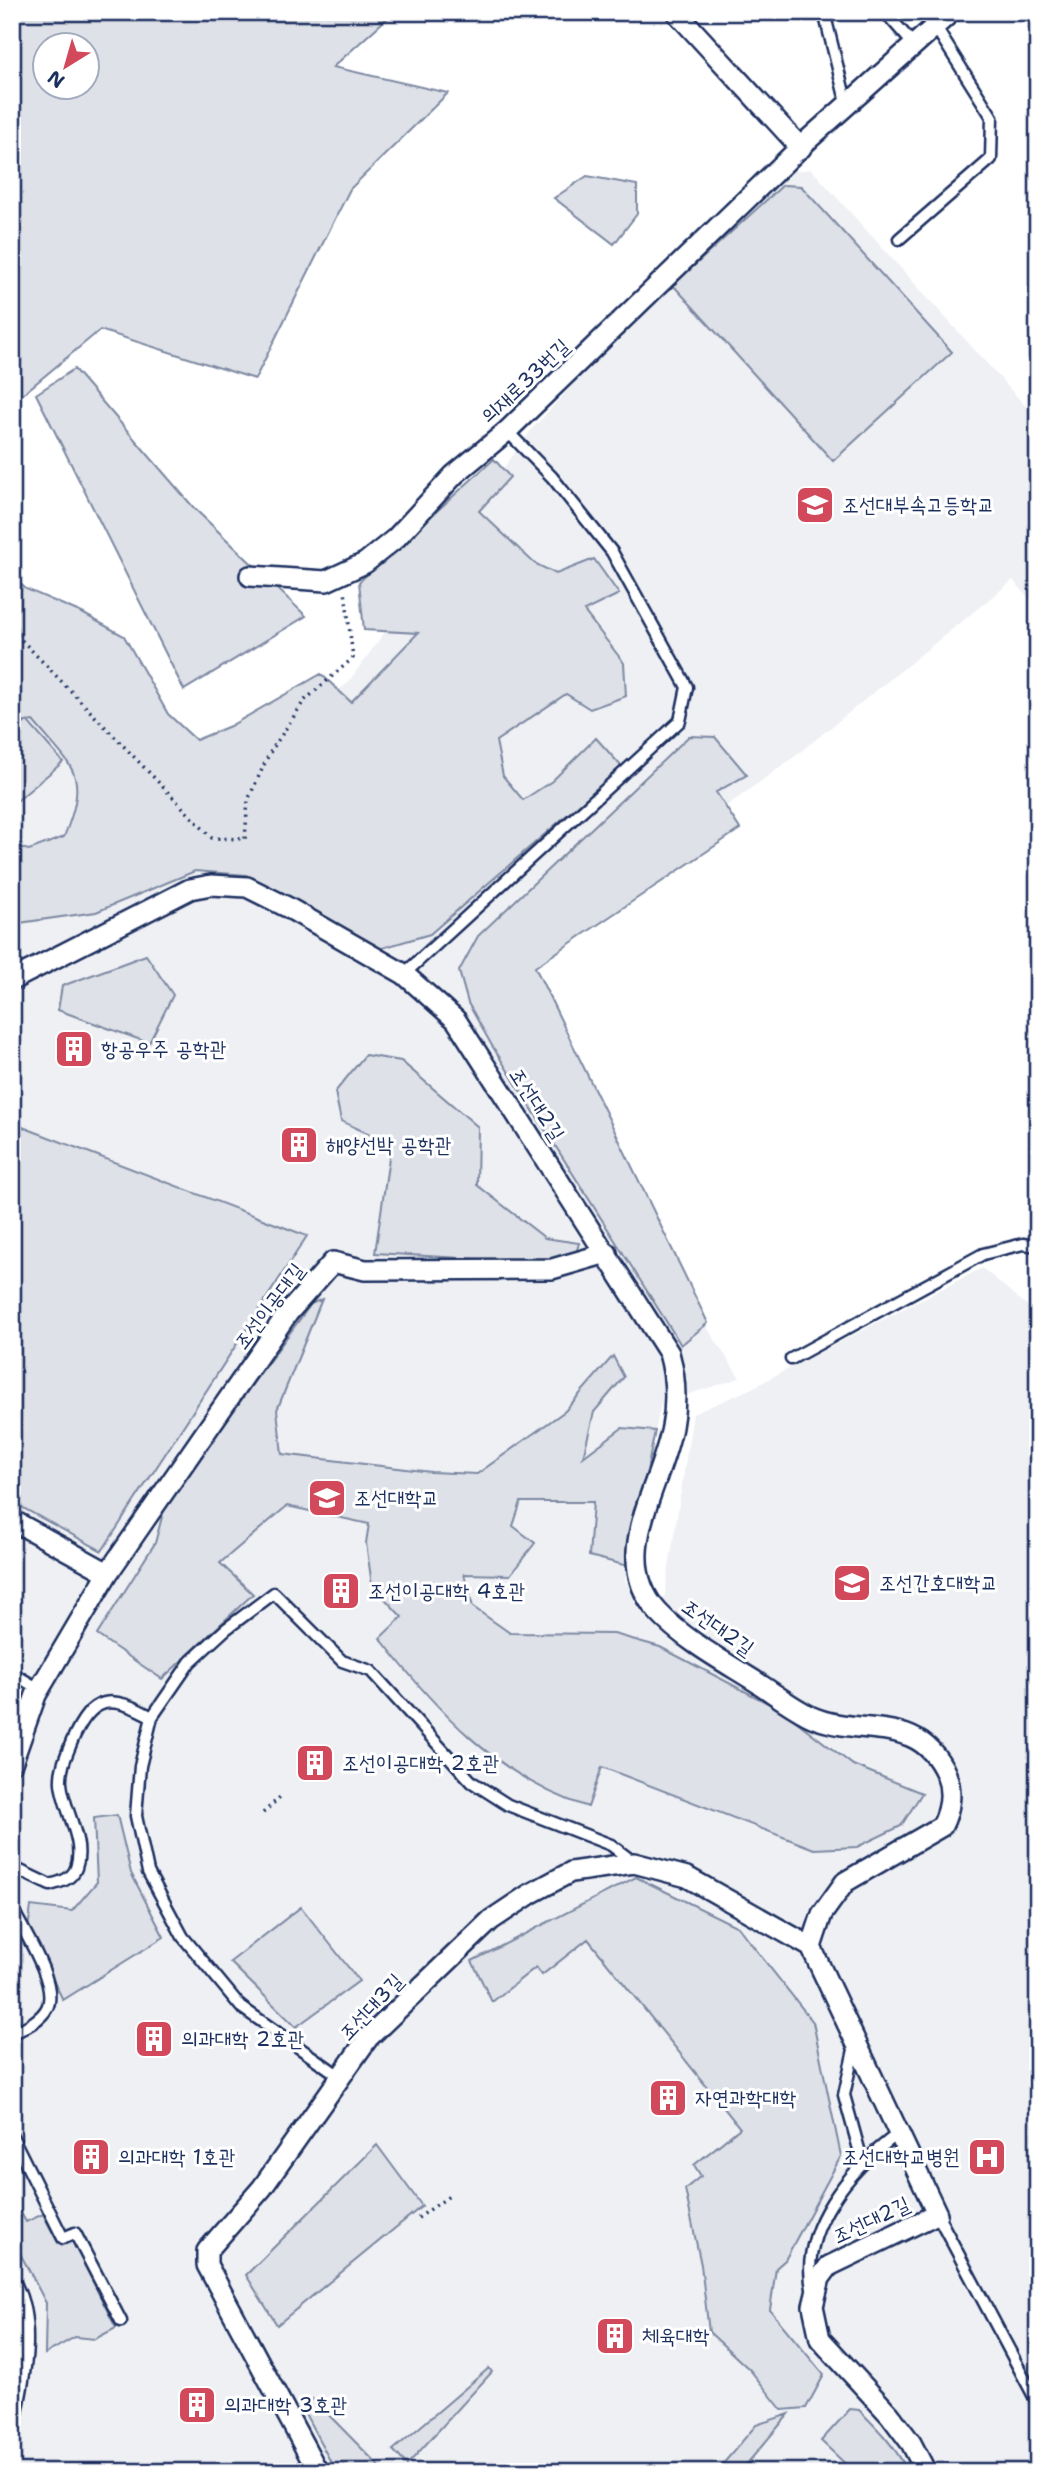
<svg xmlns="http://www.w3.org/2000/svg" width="1050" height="2484" viewBox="0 0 1050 2484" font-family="'Shantell Sans','Poor Story',sans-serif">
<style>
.built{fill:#eff0f4}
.green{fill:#dee1e7;stroke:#7c88a2;stroke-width:2;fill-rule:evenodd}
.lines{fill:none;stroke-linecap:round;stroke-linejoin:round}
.lane-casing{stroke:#1b2f5e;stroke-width:15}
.street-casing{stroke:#1b2f5e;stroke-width:24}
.path{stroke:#1b2f5e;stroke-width:3.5;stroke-dasharray:2 5;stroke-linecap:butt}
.lane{stroke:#fff;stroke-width:10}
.street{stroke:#fff;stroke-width:19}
.labels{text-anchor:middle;stroke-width:6;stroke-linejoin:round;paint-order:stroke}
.street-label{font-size:21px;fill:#1b2f5e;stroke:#fff}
.poi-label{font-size:21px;fill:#1b2f5e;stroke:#fff;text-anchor:start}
</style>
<rect width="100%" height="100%" fill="#fff"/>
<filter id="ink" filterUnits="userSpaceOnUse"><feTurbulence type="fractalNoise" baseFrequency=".0143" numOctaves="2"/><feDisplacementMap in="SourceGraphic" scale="14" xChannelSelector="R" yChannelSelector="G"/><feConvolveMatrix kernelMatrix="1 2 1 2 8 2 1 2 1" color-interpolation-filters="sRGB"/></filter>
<g filter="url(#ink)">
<path class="built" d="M811,169L1038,420V608L1013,580L794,757L503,969L491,998L740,1378L661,1403L625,1580L659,1632L693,1414L748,1390L982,1268L1038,1315V2472H12V681L227,764L347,684L532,429L605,350L789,172Z"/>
<path class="green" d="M12,12H394L333,67L448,93L350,189L255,379L100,330L12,403ZM46,46H88V88H46Z
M587,176L637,185V214L614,244L554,198Z
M783,185L801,186L952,352L833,461L673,285Z
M74,369L194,508L306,616L184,690L36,394Z
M494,459L510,477L479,511L534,563L556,574L594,559L619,594L584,611L624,663L626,696L590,709L566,694L496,741L503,776L523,800L552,781L596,738L622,767L430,934L379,949L246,875L195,871L96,912L12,924V846L29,850L64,837C90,772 73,769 33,721L28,722L63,762L12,805V734L26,722L18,723L12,719V576L26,589L82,613L124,636L168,714L196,740L230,726L321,674L351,702L418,633L364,630L359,582Z
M689,736L715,737L747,775L716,792L740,829L535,967L708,1323L681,1345L491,1044L468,1003L459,971L478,936Z
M146,955L173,995L149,1043L58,1010L62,986Z
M365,1055L401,1061L478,1127L477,1185L545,1238L579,1243L575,1257L529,1262L375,1253L391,1144L341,1121L335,1092Z
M12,1123L307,1236L102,1551L12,1502Z
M322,1299L277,1410L282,1454L431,1472L477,1474L565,1411L613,1356L624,1377L594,1412L583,1457L622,1428L655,1431L628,1566L589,1556L593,1502H521L513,1526L535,1543L510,1575L464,1574L473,1607L510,1633L614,1634L660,1647L783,1711L853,1765L922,1793L901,1826L857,1847L814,1849L602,1767L588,1807C499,1779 435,1709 380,1638L402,1617L372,1585L366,1543L369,1524L287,1506L220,1563L253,1594L162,1679L97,1635L155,1543L166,1502L311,1304Z
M117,1815L131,1873L164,1937L63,2000L28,1930L31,1906L72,1911L97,1882L94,1818Z
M636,1877L738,1927L813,2022L841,2156L785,2260L776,2268L770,2310L824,2375L806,2408L782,2410L750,2370L709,2332L701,2265L685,2189L701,2176L694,2165L740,2128L588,1939L542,1975L536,1967L492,2002L472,1961Z
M301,1907L359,1981L296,2027L230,1962Z
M377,2145L422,2206L277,2325L246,2275Z
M21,2213L26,2222L43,2214L58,2243L71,2238L116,2328L95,2339L75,2337L45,2354L46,2303L12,2238V2216Z
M489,2368L492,2372L407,2465L393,2450Z
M313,2399L381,2468V2472H336L301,2406Z
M850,2409L859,2410C878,2429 896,2447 908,2472H854L821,2441Z
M789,2414L740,2472H716L756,2425Z"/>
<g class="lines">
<defs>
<path id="lane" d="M824,12L847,105
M885,12L914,45
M899,239L991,159L992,117L926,12
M404,974L680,721L687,687L612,552L552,477L507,431
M791,1359L983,1254L1023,1244L1038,1246
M12,1673L39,1689
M12,1867L50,1885C61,1882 72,1879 76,1868C86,1841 63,1809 61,1783C60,1768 67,1754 72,1741C92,1695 111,1694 152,1717
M12,1908C23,1930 59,1985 47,2008C41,2020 24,2028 12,2034
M855,2045L844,2095L860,2153L858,2166
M341,2077L241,2007L183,1937L148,1872L136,1816L140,1766L152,1717L190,1662L226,1629L274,1593L342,1661L371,1671L472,1782L508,1805L611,1845L632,1861
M12,2136L63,2238L75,2233L121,2321
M937,2214L1038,2404
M813,2293C797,2229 851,2168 899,2133"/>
<path id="street" d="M676,12L801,148
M250,576L326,581L365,563L396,538L454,475L507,431L810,138L951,12
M12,980L190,889L211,885L247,887L287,907L404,974L456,1020L669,1353C676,1378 677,1401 672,1427C661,1487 608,1557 658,1612C685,1641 725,1662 758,1683C775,1694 793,1708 812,1717C861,1738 919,1712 946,1774C953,1791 950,1810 942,1826L845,1882L822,1914L811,1947L937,2214L829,2266L820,2278L813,2306L820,2339L890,2415L911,2443L926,2472
M12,1520L108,1573
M12,1763L36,1695L108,1573L288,1313L333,1262L365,1270L552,1269L607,1253
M12,2287C31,2326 20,2375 12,2415
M318,2472L207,2265V2251L262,2188L368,2038L491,1920L530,1894L571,1872L634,1863L687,1877L811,1947"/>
</defs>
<use href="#lane" class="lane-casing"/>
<use href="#street" class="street-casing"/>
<path class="path" d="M12,630L212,838L245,839L248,800L269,754L304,701L353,658L345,591
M263,1813L281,1796
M418,2218L452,2194"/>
<use href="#lane" class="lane"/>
<use href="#street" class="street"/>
</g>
</g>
<defs>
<symbol id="school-square" viewBox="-11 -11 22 22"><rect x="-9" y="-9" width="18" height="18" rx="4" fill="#d1495b" stroke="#fff"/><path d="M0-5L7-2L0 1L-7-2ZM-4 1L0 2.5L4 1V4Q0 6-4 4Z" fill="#fff"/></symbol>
<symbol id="building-square" viewBox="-11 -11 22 22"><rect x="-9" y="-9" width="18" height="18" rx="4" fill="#d1495b" stroke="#fff"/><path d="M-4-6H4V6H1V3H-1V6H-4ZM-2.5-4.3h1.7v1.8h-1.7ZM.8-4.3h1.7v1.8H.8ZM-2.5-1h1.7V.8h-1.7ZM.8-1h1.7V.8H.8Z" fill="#fff"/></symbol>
<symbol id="university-square" viewBox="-11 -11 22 22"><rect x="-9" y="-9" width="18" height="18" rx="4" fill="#d1495b" stroke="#fff"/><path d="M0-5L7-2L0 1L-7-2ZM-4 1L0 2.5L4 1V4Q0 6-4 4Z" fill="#fff"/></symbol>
<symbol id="hospital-square" viewBox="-11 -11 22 22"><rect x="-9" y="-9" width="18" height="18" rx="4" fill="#d1495b" stroke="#fff"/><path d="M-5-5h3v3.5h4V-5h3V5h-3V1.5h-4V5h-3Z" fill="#fff"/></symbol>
</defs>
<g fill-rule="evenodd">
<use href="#school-square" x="793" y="483" width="44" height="44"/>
<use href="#building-square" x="52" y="1027" width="44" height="44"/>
<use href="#building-square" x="277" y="1123" width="44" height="44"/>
<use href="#university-square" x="305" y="1476" width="44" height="44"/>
<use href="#university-square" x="830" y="1561" width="44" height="44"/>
<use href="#building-square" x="319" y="1569" width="44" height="44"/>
<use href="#building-square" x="293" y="1741" width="44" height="44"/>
<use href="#building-square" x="132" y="2017" width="44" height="44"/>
<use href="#building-square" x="646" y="2076" width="44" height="44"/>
<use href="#building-square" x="69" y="2135" width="44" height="44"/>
<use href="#hospital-square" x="965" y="2135" width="44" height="44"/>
<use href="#building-square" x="593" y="2314" width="44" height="44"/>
<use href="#building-square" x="175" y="2383" width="44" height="44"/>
</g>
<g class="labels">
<g class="street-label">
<text transform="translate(525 381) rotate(-43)" y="7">의재로33번길</text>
<text transform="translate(537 1104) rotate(57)" y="7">조선대2길</text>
<text transform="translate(269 1306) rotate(-53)" y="7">조선이공대길</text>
<text transform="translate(718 1627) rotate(35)" y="7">조선대2길</text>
<text transform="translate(371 2007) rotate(-47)" y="7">조선대3길</text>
<text transform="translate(871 2220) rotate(-25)" y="7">조선대2길</text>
</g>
<g class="poi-label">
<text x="842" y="512">조선대부속고등학교</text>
<text x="101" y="1056">항공우주 공학관</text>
<text x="326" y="1152">해양선박 공학관</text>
<text x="354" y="1505">조선대학교</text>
<text x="879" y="1590">조선간호대학교</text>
<text x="368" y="1598">조선이공대학 4호관</text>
<text x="342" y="1770">조선이공대학 2호관</text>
<text x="181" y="2046">의과대학 2호관</text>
<text x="695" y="2105">자연과학대학</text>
<text x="118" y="2164">의과대학 1호관</text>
<text x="960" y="2164" text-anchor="end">조선대학교병원</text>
<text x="642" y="2343">체육대학</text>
<text x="224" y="2412">의과대학 3호관</text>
</g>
</g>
<rect width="1050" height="2484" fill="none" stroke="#fff" stroke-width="42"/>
<rect x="21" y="21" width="1008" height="2442" fill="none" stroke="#1b2f5e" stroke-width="2.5" filter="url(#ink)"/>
<g transform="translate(66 66) rotate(217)"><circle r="33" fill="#ffffff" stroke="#a4acbf" stroke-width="2"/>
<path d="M0-5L12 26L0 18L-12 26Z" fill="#d1495b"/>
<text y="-10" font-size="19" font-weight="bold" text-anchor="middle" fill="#1b2f5e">N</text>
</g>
</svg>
